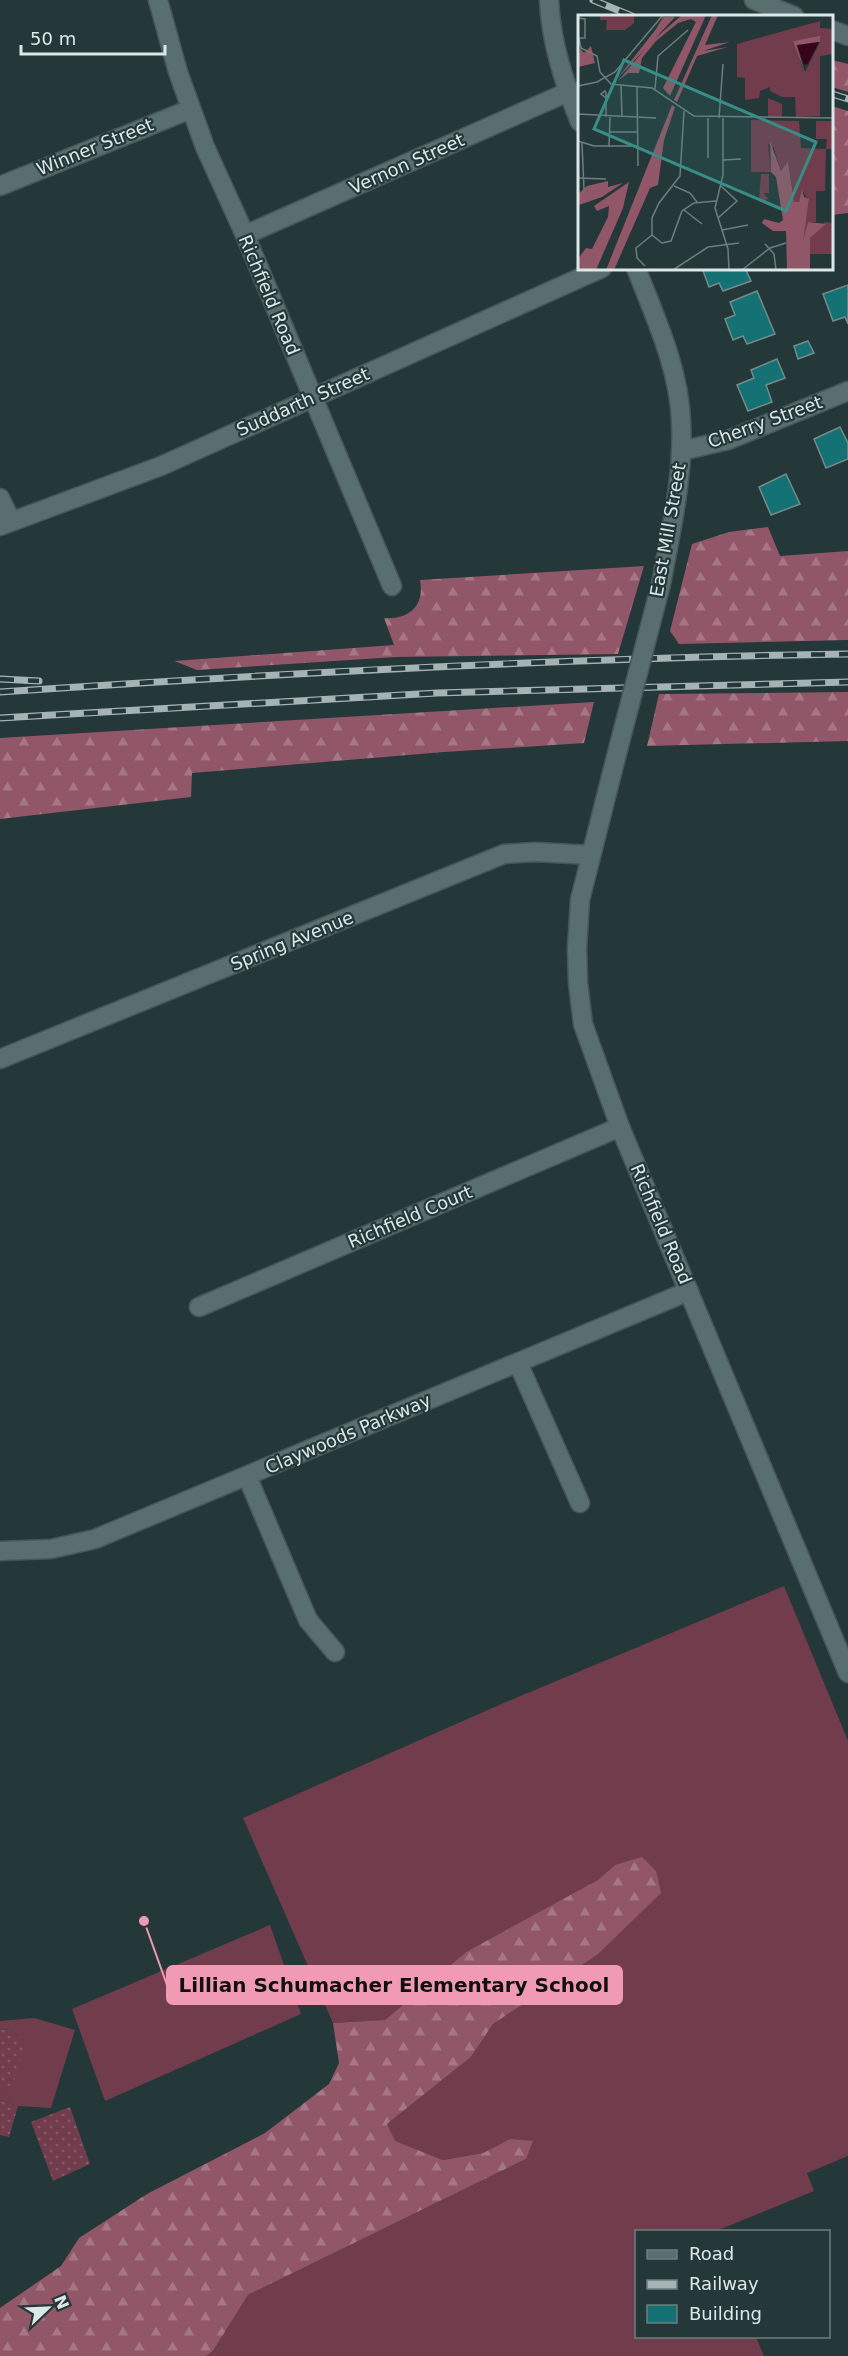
<svg xmlns="http://www.w3.org/2000/svg" width="848" height="2356" viewBox="0 0 848 2356" font-family="'DejaVu Sans',sans-serif">
<style>
.grass{fill:#713d4d}
.forest{fill:url(#forest-firs)}
.park{fill:url(#park-dots)}
.building{fill:#147275;stroke:#748a8b;stroke-width:1.5}
.lines{fill:none;stroke-linecap:round;stroke-linejoin:round}
.street-casing{stroke:#465758;stroke-width:21}
.secondary-casing{stroke:#465758;stroke-width:21}
.street{stroke:#596e6f;stroke-width:18}
.secondary{stroke:#596e6f;stroke-width:18}
.rail-casing{stroke:#a5b3b4;stroke-width:7}
.rail{stroke:#253839;stroke-width:4.5;stroke-dasharray:14;stroke-linecap:butt}
.secondary-bridge-casing{stroke:#465758;stroke-width:21;stroke-linecap:butt}
.secondary-bridge{stroke:#596e6f;stroke-width:18}
.labels{text-anchor:middle;stroke-width:4.5;stroke-linejoin:round;paint-order:stroke}
.street-label{font-size:18px;fill:#dce8e8;stroke:#253839}
.inset-road{fill:none;stroke:#6e7e7f;stroke-width:1.5}
.view{fill:#388d86;fill-opacity:0.15;stroke:#388d86;stroke-width:3}
.inset-edge{fill:none;stroke:#dce8e8;stroke-width:3}
.leader{fill:none;stroke:#f19ab3;stroke-width:2}
.callout-dot{fill:#f19ab3;stroke:#253839;stroke-width:2}
.callout{fill:#f19ab3;stroke:#f19ab3;stroke-width:2}
.callout-label{font-size:20px;text-anchor:middle;font-weight:bold;fill:#111}
</style>
<defs>
<pattern id="forest-firs" width="22" height="20" patternUnits="userSpaceOnUse" patternTransform="scale(1.5)"><rect width="22" height="20" fill="#915667"/><path d="M5 1l3.5 6h-7zM16 11l3.5 6h-7z" fill="#a57684"/></pattern>
<pattern id="park-dots" width="8" height="8" patternUnits="userSpaceOnUse" patternTransform="scale(1.5)"><rect width="8" height="8" fill="#713d4d"/><path d="M2 2h.1M6 6h.1" fill="none" stroke="#855967" stroke-width="1.8" stroke-linecap="round"/></pattern>
</defs>
<rect width="100%" height="100%" fill="#253839"/>
<path class="grass" d="M784,1586L848,1741V2156L807,2173L814,2191L716,2231L636,2232V2336L756,2337L764,2356H206L213,2351L248,2295L526,2159L510,2139L483,2153L443,2160L394,2141L387,2124L471,2057L493,2024L597,1955L615,1865L599,1880L466,1952L385,2020L333,2023L243,1818L506,1702Z
M270,1925L301,2014L105,2101L72,2009Z
M34,2018L75,2030L51,2108L18,2106L0,2100V2093L23,2040L10,2029L0,2030V2021Z"/>
<path class="forest" d="M832,60L848,64V92L832,87Z
M832,106L848,111V213L832,215Z
M768,527L780,556L848,551V640L679,644L670,631L692,544L729,532Z
M644,566L618,654L396,657L197,670L174,661L394,645L384,618C409,620 425,606 420,580Z
M848,692V741L647,746L659,694Z
M594,702L584,743L444,752L192,773L191,797L0,819V738Z
M642,1857L656,1871L661,1893L597,1955L493,2024L471,2057L387,2124L395,2141L443,2160L483,2153L510,2139L533,2141L526,2159L248,2295L213,2351L206,2356H0V2308L61,2266L79,2238L147,2194L265,2133L329,2084L339,2063L333,2023L385,2020L466,1952L598,1880L615,1865Z"/>
<path class="park" d="M10,2029L23,2040L25,2045L13,2084L2,2089L0,2093V2030Z
M0,2100L18,2106L9,2137L0,2135Z
M70,2107L90,2164L53,2181L31,2122Z"/>
<path class="building" d="M702,268H745L751,281L723,291L719,283L709,287Z
M848,285V324L845,317L833,321L823,294Z
M757,291L775,334L747,344L743,336L733,340L725,319L735,315L730,302Z
M808,341L814,353L798,359L794,346Z
M777,359L785,378L766,385L772,402L748,411L737,385L754,378L751,370Z
M840,427L848,443V459L826,468L814,439Z
M786,474L800,504L771,515L759,487Z"/>
<g class="lines">
<defs>
<path id="street" d="M158,0L178,72L205,147L245,235L392,586
M0,186L191,109
M245,235L568,92
M681,451L728,440L848,391
M0,498L11,521
M0,526L161,466L602,268
M0,1059L504,854L535,852L591,855
M199,1307L620,1127
M518,1363L580,1503
M247,1476L308,1620L335,1652
M0,1551L51,1549L95,1539L689,1291"/>
<path id="secondary" d="M549,0C551,43 564,82 580,122
M754,0L794,16
M832,30L848,36
M636,268C655,317 679,368 681,421C684,476 671,530 661,584
M616,757L580,900L577,949L578,983L583,1024L620,1127L848,1673"/>
</defs>
<use href="#street" class="street-casing"/>
<use href="#secondary" class="secondary-casing"/>
<use href="#street" class="street"/>
<use href="#secondary" class="secondary"/>
<defs>
<path id="rail" d="M593,0L632,16
M832,94L848,99
M0,679L39,681
M0,692C282,673 565,658 848,654
M0,718L437,693L848,682"/>
</defs>
<use href="#rail" class="rail-casing"/>
<use href="#rail" class="rail"/>
<defs>
<path id="secondary-bridge" d="M616,757L661,584"/>
</defs>
<use href="#secondary-bridge" class="secondary-bridge-casing"/>
<use href="#secondary-bridge" class="secondary-bridge"/>
</g>
<g class="labels">
<g class="street-label">
<text transform="translate(95 147) rotate(-22)" y="6">Winner Street</text>
<text transform="translate(407 164) rotate(-24)" y="6">Vernon Street</text>
<text transform="translate(269 295) rotate(67)" y="6">Richfield Road</text>
<text transform="translate(303 402) rotate(-24)" y="6">Suddarth Street</text>
<text transform="translate(765 422) rotate(-20)" y="6">Cherry Street</text>
<text transform="translate(668 530) rotate(-80)" y="6">East Mill Street</text>
<text transform="translate(292 941) rotate(-22)" y="6">Spring Avenue</text>
<text transform="translate(410 1217) rotate(-23)" y="6">Richfield Court</text>
<text transform="translate(661 1224) rotate(67)" y="6">Richfield Road</text>
<text transform="translate(348 1434) rotate(-23)" y="6">Claywoods Parkway</text>
</g>
</g>
<g transform="translate(578 15)">
<rect width="255" height="255" fill="#253839"/>
<path d="M22,0H56V8L47,15H28L29,5H22ZM242,6V13L255,14V39L242,41V101L218,102L217,82H204L192,76V72L182,76L181,83L167,85V63L159,62V29ZM216,25L242,27L227,57L224,52ZM190,83L204,89V102H190ZM173,105L221,106L223,133L248,134L249,124H238V106H255V134H248L247,176H238V207H230L227,226L224,221L231,186L225,177L221,187H216L210,146L203,156L196,133L190,129L193,157H173ZM183,159H191V178H185L190,183L187,187L182,184L183,188L181,185ZM247,207L255,208V239H232V223Z" fill="#713d4d" fill-rule="evenodd"/>
<path d="M104,0H128L92,81L85,73L118,7L113,4L100,8L78,26L64,43L61,58H50L40,66L74,26ZM134,0H140L127,30L152,27L125,36L150,32L119,41L99,87L96,85ZM85,2H97L39,64L78,14ZM242,21V27L219,31L227,58L215,26ZM13,31L17,48L0,52L2,33L6,38ZM94,90L97,92L86,125L80,170L72,173L36,255H28ZM192,126L203,156L210,146L216,187H221L224,175L226,182L231,184L225,226L230,207L248,209L232,223V255H209L208,216H195L184,208L186,204L201,208L205,205L198,162L193,157ZM30,166V172L45,168L24,182L1,190L0,179L9,171ZM51,167L45,193L18,255H0V244L8,233L14,234L30,202L31,191L19,196L16,191Z" fill="#915667"/>
<path d="M241,27L230,49L226,50L219,30Z" fill="#370519"/>
<path class="inset-road" d="M0,3L7,4V23H2M0,19L3,33L19,41L22,57L33,69L74,73L116,101L255,103M0,71L19,67L37,57L85,0M43,71L44,102M59,72L60,151M77,74L80,41L110,15M28,83L23,79L27,76L28,78V102M106,96L102,161L81,188L74,203V220L84,228L93,226L104,196L116,188L138,186M0,99L78,103M130,103V143M141,103L145,49M145,103V160L137,193L150,234L151,255M31,117H60M0,126L16,131H59M4,128L6,175M31,132L32,102M145,145L163,144M0,163L28,164M96,171L112,178L119,187M106,195L124,209M140,203L159,186L142,170M144,215L170,210M187,229L196,239L198,255M67,251L59,243L58,233L74,220M95,255L130,232L161,228M164,255L192,233L208,228"/>
<path class="view" d="M46,45L238,127L208,196L16,114Z"/>
<rect width="255" height="255" class="inset-edge"/>
</g>
<path class="leader" d="M144 1921L167 1985"/>
<circle class="callout-dot" cx="144" cy="1921" r="6"/>
<rect class="callout" x="167" y="1966" width="455" height="38" rx="6"/>
<g class="callout-label">
<text x="394" y="1992">Lillian Schumacher Elementary School</text>
</g>
<rect x="635" y="2230" width="195" height="108" fill="#253839" stroke="#6e7e7f" stroke-width="1.5"/>
<rect x="647" y="2250" width="30" height="9" fill="#596e6f" stroke="#6e7e7f" stroke-width="1.5"/>
<text x="689" y="2260" font-size="18" fill="#dce8e8">Road</text>
<rect x="647" y="2280" width="30" height="9" fill="#a5b3b4" stroke="#6e7e7f" stroke-width="1.5"/>
<text x="689" y="2290" font-size="18" fill="#dce8e8">Railway</text>
<rect x="647" y="2305" width="30" height="18" fill="#147275" stroke="#6e7e7f" stroke-width="1.5"/>
<text x="689" y="2320" font-size="18" fill="#dce8e8">Building</text>
<g transform="translate(48 2308) rotate(67)" stroke="#253839" stroke-width="4.5" paint-order="stroke">
<path d="M0-4.5L10 22L0 15L-10 22Z" fill="#dce8e8"/>
<text y="-9" font-size="16" font-weight="bold" text-anchor="middle" fill="#dce8e8">N</text>
</g>
<path d="M21 45v9h144v-9" fill="none" stroke="#dce8e8" stroke-width="3"/>
<text x="30" y="45" font-size="18" fill="#dce8e8" stroke="#253839" stroke-width="4.5" paint-order="stroke">50 m</text>
</svg>
